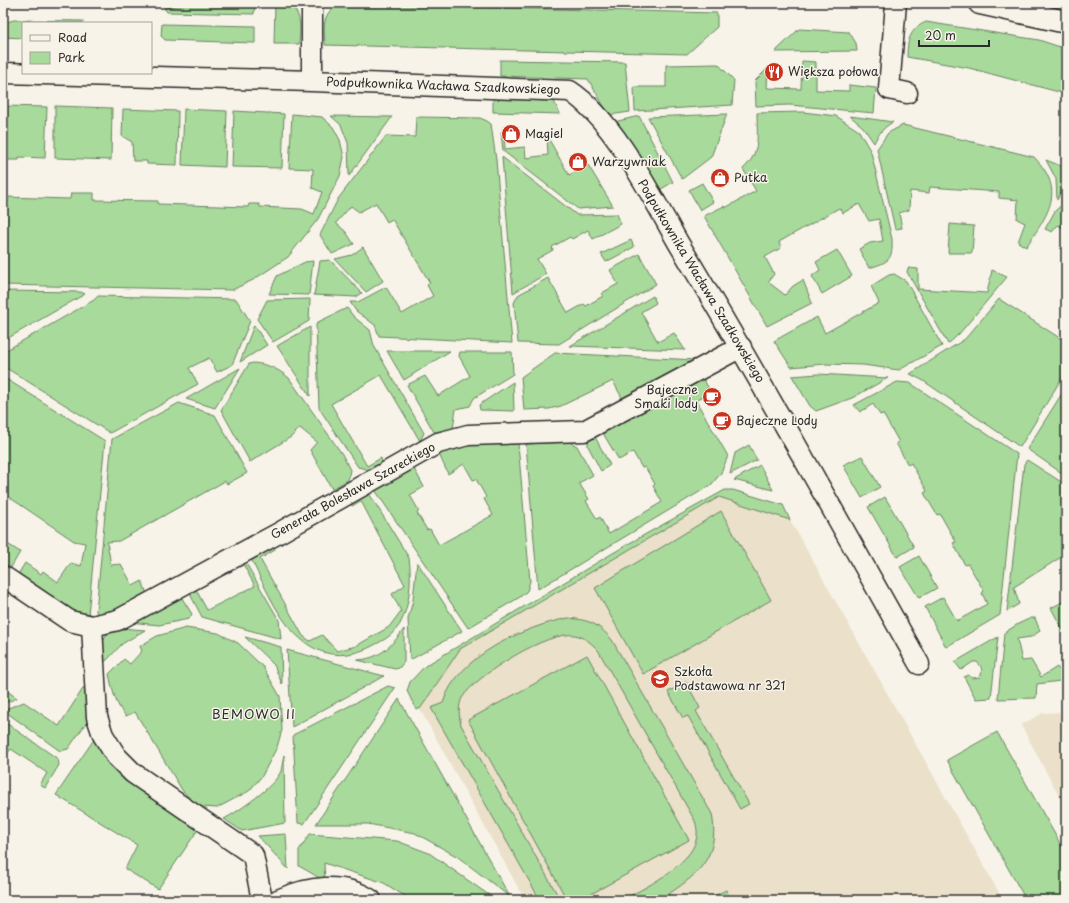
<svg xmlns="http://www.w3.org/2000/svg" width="1069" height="903" viewBox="0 0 1069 903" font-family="'Playpen Sans',sans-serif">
<rect width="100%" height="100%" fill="#f7f3e8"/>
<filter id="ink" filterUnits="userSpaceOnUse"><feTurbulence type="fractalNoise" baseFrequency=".025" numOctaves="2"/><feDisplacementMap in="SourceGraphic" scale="8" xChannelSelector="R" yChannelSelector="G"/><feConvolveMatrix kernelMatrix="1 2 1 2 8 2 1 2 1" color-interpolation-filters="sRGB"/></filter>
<g filter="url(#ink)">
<path fill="#ebe0ca" d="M719 497 790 520 1003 900H525L420 709 460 649Z
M1066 712V809L1021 725 1043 713Z"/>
<path fill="#a8da9b" stroke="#6a8263" d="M192 3H255L254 14 167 12 164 8Z
M275 3C302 3 301 22 299 44H274Z
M341 4 717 13V27L687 54 325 45C324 26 321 12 341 4Z
M14 20 83 21V23H23V38L3 37V23Z
M926 22 1039 40 1066 49V94L969 68 907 57C907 40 910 29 926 22Z
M162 24 255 26V43L165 40 161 36Z
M799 29 849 32 856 43 857 51 775 52Z
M500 60 625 62 630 112 609 115 588 79 500 76Z
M802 61 816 62V90L849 91V85L876 88 874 113 790 105 756 106 755 81 768 68 767 88 801 89Z
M718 64 734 80 732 105 635 111 634 87H666V65Z
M493 96 553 99 560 114 493 112Z
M3 106 47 107 45 158 19 157V160H3Z
M55 106 112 108 111 160 55 158Z
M123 109 178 111 177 165 147 164V161H133L132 142 122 136Z
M184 109 227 111 225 167 182 165Z
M234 111 284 114 282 168 232 167Z
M803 112 836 116 859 131 871 152 892 239C893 260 889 262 869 268L859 249 870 243 883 241 879 219 869 221 859 204 843 213 839 208 779 242 781 248 765 257 774 274 768 282 785 295 793 286 803 280 812 303 767 326 704 216 724 206 725 208 756 191 743 169C761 153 757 135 757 113Z
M292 114 322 117 333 127 340 140 344 157 340 176 318 219 288 257 253 280 232 290 3 285V200H5V197L70 199 71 193H94V200L158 201V204L248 207 249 204H259L260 207 302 209 314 214 322 192 312 188 313 169 289 168Z
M727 114 711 157 682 179 648 117Z
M331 116 392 117 349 176 348 143 341 125Z
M639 116 673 182 658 191 614 122Z
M850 116 893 122C884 127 879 133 874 143L863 127Z
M416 117 480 118 487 121 491 124 496 160 512 343 379 336 375 325 356 311 350 302H358L386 287 402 314 433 296 427 285 430 283 392 219 387 222 376 203 359 212 351 206 336 223 346 232 354 244 332 254 320 235 338 199 386 136 415 137Z
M903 125 1034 157C1067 191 1048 214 1026 247L1018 242 1025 223 1017 219 1018 200 999 198V192L930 187 929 193 910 191 909 210 899 213 902 228 895 229 877 149 888 133Z
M501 132H504L505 149 525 147 526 158 548 155 547 136 569 175 588 165 613 206 578 209 503 151Z
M502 157 577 215 617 214 621 224 593 239 588 230 572 239 570 237 552 247 553 250 537 259 546 274 513 293Z
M1046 160 1066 168V183L1057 200 1056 179Z
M702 183 713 202 700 210 689 190Z
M1066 201V230L1058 225 1052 232 1045 229 1055 211Z
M950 224 974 226 972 253H948Z
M631 240 634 247 606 262 601 254Z
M363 247 383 281 366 292 335 259 352 255Z
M837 250 852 276 822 294 812 276 820 270 816 262Z
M639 254 656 284 559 344 518 343 514 303 518 295 548 278 568 313 584 304 586 306 603 296 602 293 618 284 610 270Z
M330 260 362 293 356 297 314 295 320 261Z
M313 261 309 295 269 294 277 276 305 262Z
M908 268 918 269V289L987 293 992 270 1007 277 959 334 948 344 907 272Z
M894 274 906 281 942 346 899 370 863 365 825 364 791 367 774 341 817 317 825 333 879 303 871 286 889 275Z
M3 291 81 292 85 294 3 341Z
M98 296 236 299 250 321 232 365 217 372 209 358 189 368 198 384 110 433 3 366V352L94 300Z
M653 296 656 303 641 312 658 342 674 333 685 350 570 346Z
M310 299 309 321 273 342 257 319 267 300Z
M999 299 1066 342V371L1020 447 922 380 910 374 965 339Z
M347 308 354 317 370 330 374 346 424 433 420 441 381 375 331 404 367 466 381 458 382 462 370 470 358 467 319 408 316 323Z
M254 325 267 345 240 362Z
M310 327V396L277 346Z
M387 351H450L404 380Z
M460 352H512L513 374 474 398 470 406 456 409 453 429 434 432 407 385 425 376 438 396 470 376 459 356Z
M555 353 697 360 622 398 613 381 561 406 549 409 524 410 521 377Z
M253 363C268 364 278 369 289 378L342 454 350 470 348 480 332 489 310 450 317 442 300 428 291 437 250 462 221 410 249 364Z
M240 368 215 408 186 399Z
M818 374 888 378 852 398 816 411 810 406 792 376Z
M702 376 710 391 696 401 728 456 721 473 711 485 538 589 526 444 569 442 577 446 593 475 579 483 589 499 586 501 597 519 600 517 609 534 662 502 653 486 655 484 645 467 642 468 633 452 619 460 601 430Z
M3 377 105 441 88 615 77 614 17 576 25 563 41 574 43 571 58 582 71 563 81 566 85 543 74 541 3 493Z
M513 382 514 411 480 410 479 405Z
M897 382 910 383 1017 454 1000 615 946 647 925 607 943 597 957 621 987 604 982 593 984 591 968 564 965 565 953 543 956 542 940 514 937 515 924 493 927 491 911 463 908 465 896 443 899 442 883 414 880 415 873 404 860 412 854 405Z
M1066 387V476L1027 449Z
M179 403 215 415 247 473 227 484 225 481 119 541 107 542 111 565 121 564 133 586 142 581 149 599 98 616 96 611 112 439Z
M594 435 610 465 601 471 588 446V442Z
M518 444 530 581 527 591 520 597 468 628 373 487 412 465 424 487 410 495 419 511 417 513 427 530 430 529 439 545 493 515 484 499 486 497 476 479 473 480 464 464 448 474 438 452 465 445Z
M749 445 757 460 730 474 735 453Z
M862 456 880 487 862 498 843 465Z
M1027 460 1066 485V554L1014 587 1019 604 1007 611 1024 464Z
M760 465 773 490 734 480Z
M367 490 409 558C412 578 410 606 400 624 394 633 388 638 378 643 352 658 326 660 302 640 278 621 263 582 249 555L272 544 275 550 260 559 303 636 310 641 322 635 337 651 356 646 389 627 401 611 392 594 405 585 361 501 352 506 350 501Z
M725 490H733L783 505 790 520 719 497 460 649 420 709H416L407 691 410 682 425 666 628 544Z
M885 497 914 547 897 557 868 507Z
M721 511 771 600 643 674 595 588Z
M3 541 20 552 9 571 3 567Z
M919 556 937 588 919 598 900 567Z
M417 562 462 631 410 660 408 619 413 600Z
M247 565 279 620 281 639 202 617 191 596V589L194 586 207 610 255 586 244 566Z
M180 595 192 614 189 619 159 625 129 622Z
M1066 600V628L1063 630 1051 608Z
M568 618C589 620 598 623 612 640L712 814C719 850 705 869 676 889 671 892 664 899 658 900 646 902 632 900 620 900 642 891 691 864 696 840 698 834 697 827 695 821L598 650C591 643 585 637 575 635 549 630 476 675 462 698 458 706 459 716 461 725L557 894 562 900H540L431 708 443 703C457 656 524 627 568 618Z
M1031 618H1035L1040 631 1031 637 1017 639 1022 661 1031 660 1041 677 1057 667 1061 672 1066 669V688L1060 681 1037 684 1036 698 998 699 1004 633 1018 624Z
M121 628 145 630 122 644 106 661H101L103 642 106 635Z
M186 628 218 633 238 643 263 667 280 696 282 730 277 747 262 776 249 791 217 808 202 807 190 799 182 790 135 712 126 716C115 705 112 688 109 674L124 659 130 664 142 651 140 646 157 636Z
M404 629V662L399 668 395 669 357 660C379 659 391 647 404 629Z
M245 637 281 647 282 684 274 665Z
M998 637 991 698 976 699 964 677 968 675 973 678 980 677C983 671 982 666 977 662H973L961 670 955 662Z
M287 650 384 676 292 727Z
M587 655 689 840 580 900H567L468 720Z
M686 682 700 708 696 711 749 804 740 809 688 716 683 718 668 692Z
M388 686 395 688 304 824 298 823 293 735Z
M84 687 89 719 68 749 60 751 3 710 24 702 59 726Z
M3 688 17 698 3 704Z
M399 699 510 897 458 857 415 833 368 824H316Z
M3 721 58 759 59 765 45 788 40 785 47 773 11 749 3 759Z
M997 732 1066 854V900H1026L947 760Z
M95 738 201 825 158 889 125 869 137 845 56 795Z
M284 755 285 823 242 831 224 819C239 811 275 786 281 771 282 766 283 760 284 755Z
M286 834 288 869 258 836Z
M310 834 397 841 429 853 496 900H411L384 883 324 863 325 881 299 866V850Z
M726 890 731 900H706Z"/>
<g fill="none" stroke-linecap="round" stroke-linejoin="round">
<g stroke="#2b2b2b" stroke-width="23">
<path id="minor" d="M312 3V81
M896 3 889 89 907 93
M3 73 312 81 570 91C614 120 652 197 679 244 762 382 840 523 919 664
M3 576 70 621 92 626 118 620 277 534 438 443 468 435 584 431 741 347
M92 626 97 717 103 735 116 756 133 773 253 855 262 900
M278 900C307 887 343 881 371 900"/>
</g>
<g stroke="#2b2b2b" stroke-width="25">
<path id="tertiary" d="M980 3 1066 22"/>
</g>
<use href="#minor" stroke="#f7f3e8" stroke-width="20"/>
<use href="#tertiary" stroke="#f7f3e8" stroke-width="22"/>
</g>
</g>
<defs>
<g id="restaurant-disc" transform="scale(1)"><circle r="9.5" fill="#c8321e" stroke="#f7f3e8"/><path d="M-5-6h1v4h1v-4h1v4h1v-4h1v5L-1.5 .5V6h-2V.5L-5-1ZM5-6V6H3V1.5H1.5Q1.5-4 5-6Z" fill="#fff"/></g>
<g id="shop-disc" transform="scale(1)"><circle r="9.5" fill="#c8321e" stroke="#f7f3e8"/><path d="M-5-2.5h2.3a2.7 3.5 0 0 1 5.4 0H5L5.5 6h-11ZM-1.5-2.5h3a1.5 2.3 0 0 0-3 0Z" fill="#fff"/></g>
<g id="cafe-disc" transform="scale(1)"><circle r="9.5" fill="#c8321e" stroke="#f7f3e8"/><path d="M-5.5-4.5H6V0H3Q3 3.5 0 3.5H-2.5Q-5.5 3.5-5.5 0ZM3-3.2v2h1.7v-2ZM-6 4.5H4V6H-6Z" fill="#fff"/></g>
<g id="school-disc" transform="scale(1)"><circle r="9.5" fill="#c8321e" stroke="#f7f3e8"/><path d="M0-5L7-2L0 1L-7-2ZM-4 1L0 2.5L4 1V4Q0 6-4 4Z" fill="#fff"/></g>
</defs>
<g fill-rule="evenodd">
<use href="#restaurant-disc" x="774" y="72"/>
<use href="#shop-disc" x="511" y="134"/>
<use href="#shop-disc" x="578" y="162"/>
<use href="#shop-disc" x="720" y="178"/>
<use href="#cafe-disc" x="712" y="397"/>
<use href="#cafe-disc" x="722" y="421"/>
<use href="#school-disc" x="660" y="679"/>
</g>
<g text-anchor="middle" stroke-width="3" stroke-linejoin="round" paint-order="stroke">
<g font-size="12" fill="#2b2b2b" stroke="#f7f3e8" text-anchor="start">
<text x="788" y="76">Większa połowa</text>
<text x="525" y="138">Magiel</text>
<text x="592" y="166">Warzywniak</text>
<text x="734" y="182">Putka</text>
<text x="698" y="394" text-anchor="end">Bajeczne<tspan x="698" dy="14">Smaki lody</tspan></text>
<text x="736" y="425">Bajeczne Lody</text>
<text x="674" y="676">Szkoła<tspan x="674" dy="14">Podstawowa nr 321</tspan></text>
</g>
<g font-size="12" fill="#2b2b2b" stroke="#f7f3e8">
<text transform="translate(443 86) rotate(2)" y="4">Podpułkownika Wacława Szadkowskiego</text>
<text transform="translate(701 281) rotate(59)" y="4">Podpułkownika Wacława Szadkowskiego</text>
<text transform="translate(353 491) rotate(-29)" y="4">Generała Bolesława Szareckiego</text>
</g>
<g font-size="13" letter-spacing="1" fill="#2b2b2b" stroke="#f7f3e8">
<text x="254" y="719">BEMOWO II</text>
</g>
</g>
<rect width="1069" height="903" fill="none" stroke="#f7f3e8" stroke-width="16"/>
<rect x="8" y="8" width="1053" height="887" fill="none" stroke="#2b2b2b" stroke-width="1.5" filter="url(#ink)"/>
<rect x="22" y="22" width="130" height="52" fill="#f7f3e8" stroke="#a5a39c"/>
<rect x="30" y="35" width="20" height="6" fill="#f7f3e8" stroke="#a5a39c"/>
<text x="58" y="42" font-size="12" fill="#2b2b2b">Road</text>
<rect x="30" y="52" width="20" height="12" fill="#a8da9b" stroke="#a5a39c"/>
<text x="58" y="62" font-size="12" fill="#2b2b2b">Park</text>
<path d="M919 40v6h70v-6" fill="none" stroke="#2b2b2b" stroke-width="2"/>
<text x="925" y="40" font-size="12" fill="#2b2b2b" stroke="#f7f3e8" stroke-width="3" paint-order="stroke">20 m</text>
</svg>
